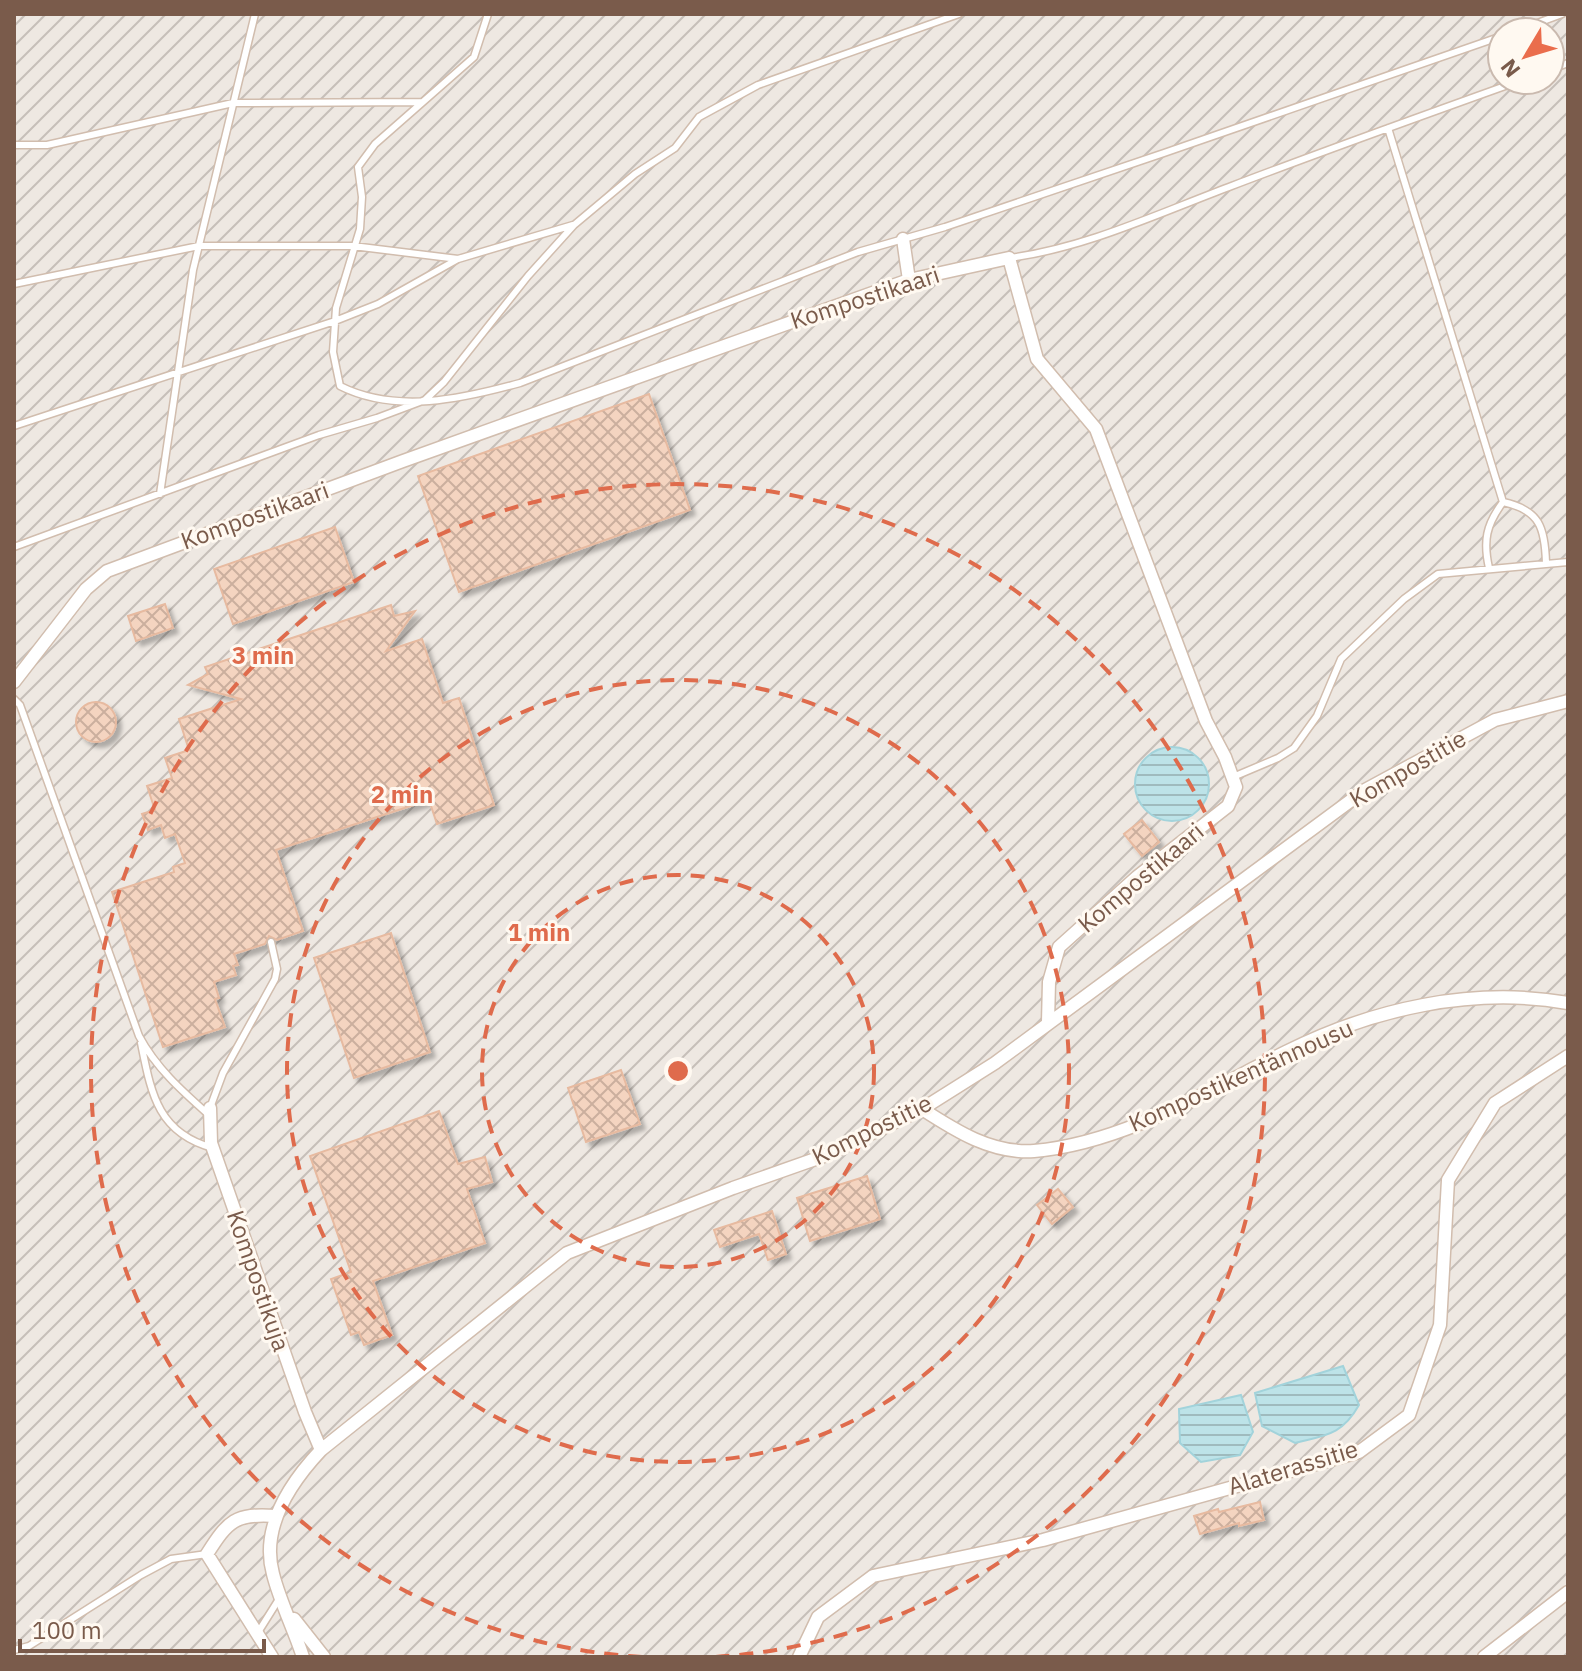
<svg xmlns="http://www.w3.org/2000/svg" width="1582" height="1671" viewBox="0 0 1582 1671" font-family="'IBM Plex Sans',sans-serif">
<defs>
<pattern id="industrial-furrows" width="10" height="10" patternUnits="userSpaceOnUse" patternTransform="scale(2)"><rect width="10" height="10" fill="#eee8e2"/><path d="M-1 1l2-2M0 10L10 0M9 11l2-2" fill="none" stroke="#c6bfb9"/></pattern>
<pattern id="water-rules" width="6" height="5" patternUnits="userSpaceOnUse" patternTransform="scale(2)"><rect width="6" height="5" fill="#bde3e8"/><path d="M0 2.5h6" fill="none" stroke="#9fbbbe"/></pattern>
<pattern id="building-cross-hatch" width="8" height="8" patternUnits="userSpaceOnUse" patternTransform="scale(2)"><rect width="8" height="8" fill="#f4d4c0"/><path d="M0 0l8 8M0 8l8-8" fill="none" stroke="#cbaf9e"/></pattern>
<filter id="shadow"><feDropShadow dx="5" dy="5" stdDeviation="2" flood-color="#0004"/></filter>
</defs>
<rect width="100%" height="100%" fill="#fdf5ea"/>
<path fill="url(#industrial-furrows)" fill-rule="evenodd" d="M14 14H1568V1657H14ZM1502 32H1550V80H1502Z"/>
<path fill="url(#water-rules)" stroke="#a2d3db" stroke-width="2" d="M1135 784a37 37 0 1 1 74 0a37 37 0 1 1-74 0Z
M1343 1366 1359 1405C1342 1435 1326 1435 1295 1443L1262 1426 1255 1393Z
M1241 1395 1253 1432 1240 1455 1201 1462 1180 1443 1179 1409Z"/>
<path fill="url(#building-cross-hatch)" stroke="#e7baa0" stroke-width="2" filter="url(#shadow)" d="M649 394 690 510 459 592 418 476Z
M335 527 354 582 233 624 214 569Z
M165 604 173 628 136 641 128 616Z
M391 605 394 616 415 611 386 651 422 639 443 703 459 698 494 805 437 824 429 800 276 850 303 931 277 940 269 936 265 944 234 954 238 965 233 966 236 975 214 982 219 998 215 999 225 1027 163 1047 112 892 174 872 173 867 185 863 175 834 165 838 161 825 148 830 142 814 155 810 147 786 172 778 165 758 189 750 179 719 241 699 188 685 208 674 205 667Z
M76 722a20 20 0 1 1 40 0a20 20 0 1 1-40 0Z
M1142 820 1159 842 1142 856 1124 834Z
M391 933 430 1052 354 1078 314 958Z
M621 1070 640 1124 586 1142 568 1088Z
M439 1111 458 1164 485 1157 492 1182 467 1189 485 1243 373 1281 392 1335 364 1345 359 1332 351 1335 331 1279 351 1272 310 1156Z
M867 1176 880 1219 810 1241 797 1198Z
M1058 1189 1073 1207 1052 1224 1037 1205Z
M772 1211 786 1254 768 1260 759 1234 720 1247 714 1230Z
M1260 1502 1264 1520 1239 1526V1523L1200 1534 1194 1516 1218 1509 1219 1512Z"/>
<g fill="none" stroke-linecap="round" stroke-linejoin="round">
<g stroke="#d1bdae" stroke-width="9">
<path id="service" d="M488 14 474 57 375 144 358 167 362 197 360 229 336 308 333 352 340 386C396 414 462 399 520 383L858 252 945 227 1164 153 1502 36
M1513 32 1562 14
M1550 70 1568 63
M1388 128 1503 502C1486 525 1483 541 1489 568
M14 145H47L233 103 422 102
M1009 258C1085 248 1157 214 1229 187 1326 150 1424 115 1522 80
M14 284 199 246H353L458 259 573 225
M14 426 335 321 378 304 458 259
M160 494 193 270 255 14
M1503 502C1540 510 1545 528 1546 563
M14 547 319 435 377 418 425 400 444 382 528 276 574 225 635 174 675 148 699 117 758 85 959 14
M14 699 20 705 139 1036C156 1068 182 1091 209 1115
M1233 777 1278 758 1294 748 1317 716 1341 659 1404 599 1438 574 1568 562
M141 1043C151 1092 157 1133 213 1148
M210 1108 223 1073 275 979 277 969 271 942
M257 1634 279 1599
M14 1650 29 1646 141 1575 171 1559 207 1554"/>
</g>
<g stroke="#d1bdae" stroke-width="15">
<path id="minor" d="M903 239 909 280
M14 682 86 589 107 571 403 461 909 280 1009 258 1037 359 1096 429 1206 721 1225 757 1236 787 1228 806 1137 877 1059 947 1049 982 1048 1022
M210 1108 211 1143 305 1412 321 1450
M922 1109C956 1131 992 1154 1034 1151 1124 1143 1207 1091 1286 1052 1372 1009 1473 986 1568 1003
M294 1619 324 1657
M272 1657 207 1554C228 1521 235 1513 276 1516
M303 1657C294 1629 280 1602 273 1574 260 1527 291 1482 321 1450L567 1253 733 1188 824 1156 922 1109 995 1063 1365 790 1495 720 1568 701
M799 1657 818 1617 873 1576 1043 1540 1359 1452 1409 1415 1440 1325 1448 1180 1495 1103 1568 1056
M1484 1657 1568 1592"/>
</g>
<use href="#service" stroke="#fff" stroke-width="6"/>
<use href="#minor" stroke="#fff" stroke-width="12"/>
</g>
<g fill="none" stroke="#df6b4c" stroke-width="4" stroke-dasharray="14 10">
<circle cx="678" cy="1071" r="196"/>
<circle cx="678" cy="1071" r="391"/>
<path d="M642 1657A587 587 0 1 1 714 1657"/>
</g>
<g text-anchor="middle" stroke-width="6" stroke-linejoin="round" paint-order="stroke">
<g font-size="24" fill="#7a5b4b" stroke="#fff9f1">
<text transform="translate(865 298) rotate(-18)" y="8">Kompostikaari</text>
<text transform="translate(255 516) rotate(-20)" y="8">Kompostikaari</text>
<text transform="translate(1408 769) rotate(-30)" y="8">Kompostitie</text>
<text transform="translate(1141 878) rotate(-40)" y="8">Kompostikaari</text>
<text transform="translate(1241 1076) rotate(-24)" y="8">Kompostikentännousu</text>
<text transform="translate(872 1130) rotate(-26)" y="8">Kompostitie</text>
<text transform="translate(258 1281) rotate(71)" y="8">Kompostikuja</text>
<text transform="translate(1293 1468) rotate(-17)" y="8">Alaterassitie</text>
</g>
</g>
<circle cx="678" cy="1071" r="12" fill="#df6b4c" stroke="#fff9f1" stroke-width="4"/>
<g font-size="24" text-anchor="middle" font-weight="bold" fill="#df6b4c" stroke="#fff9f1" stroke-width="6" stroke-linejoin="round" paint-order="stroke">
<text x="263" y="664">3 min</text>
<text x="402" y="803">2 min</text>
<text x="539" y="941">1 min</text>
</g>
<rect width="1582" height="1671" fill="none" stroke="#7a5b4b" stroke-width="32"/>
<g transform="translate(1526 56) rotate(232)"><circle r="38" fill="#fff9f1" stroke="#cabaaf" stroke-width="2"/>
<path d="M0-6L14 30L0 20L-14 30Z" fill="#ea6d4c"/>
<text y="-12" font-size="22" font-weight="bold" text-anchor="middle" fill="#7a5b4b">N</text>
</g>
<path d="M20 1639v12h244v-12" fill="none" stroke="#7a5b4b" stroke-width="4"/>
<text x="32" y="1639" font-size="24" fill="#7a5b4b" stroke="#fff9f1" stroke-width="6" paint-order="stroke">100 m</text>
</svg>
